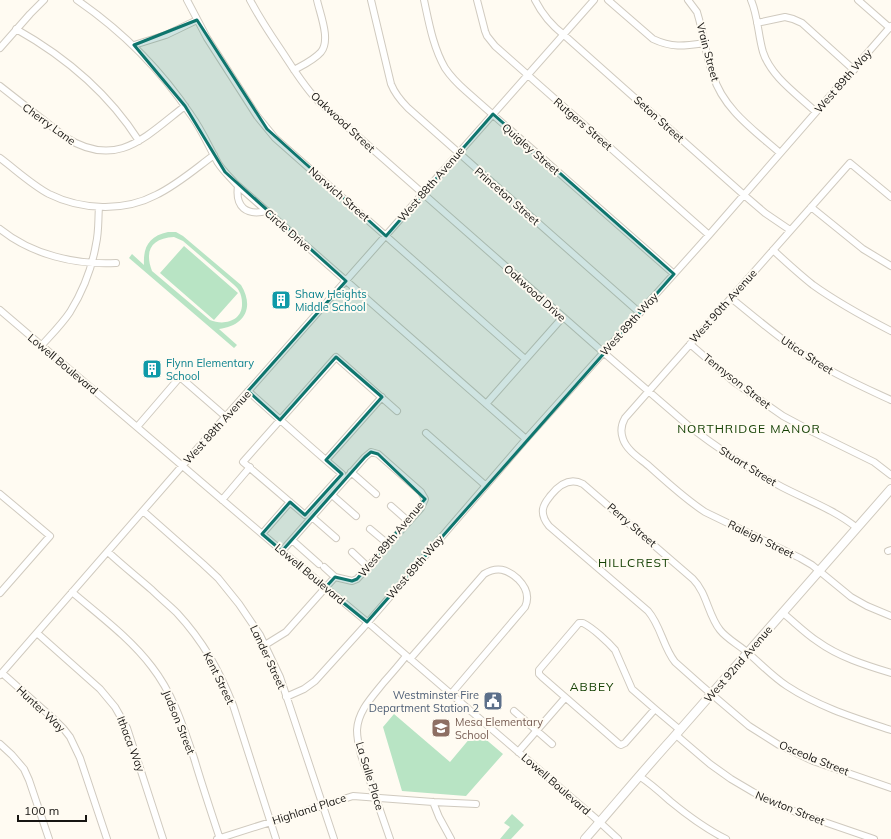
<svg xmlns="http://www.w3.org/2000/svg" width="891" height="839" viewBox="0 0 891 839" font-family="Mulish,sans-serif">
<rect width="100%" height="100%" fill="#fffbf2"/>
<path fill="#b8e4c4" fill-rule="evenodd" d="M168 232H176L183 236 241 285C255 308 244 326 219 329L237 345 234 348 129 258 132 254 144 265C143 247 149 236 168 232ZM174 237 183 241 233 284C235 286 238 288 239 291 241 294 242 299 242 303 243 321 224 326 210 320L152 271C144 250 152 238 174 237Z
M184 246 238 293 214 320 160 273Z
M394 714 450 762 476 731 503 754 466 796 402 791 383 727Z
M512 814 524 825 511 839H500L510 827 504 823Z"/>
<g fill="none" stroke-linecap="round" stroke-linejoin="round">
<g stroke="#d0cabf" stroke-width="8">
<path id="minor" d="M77 0C122 31 161 70 191 115 202 130 209 147 218 163 223 171 230 177 236 184L526 439
M187 0 207 38 257 116 275 138 525 359
M250 0C259 17 270 34 281 50 293 68 304 87 319 102L603 352 690 427C719 449 750 470 782 487 807 500 835 510 857 528
M371 0 391 84C395 94 401 101 408 108L640 313
M424 0C429 23 433 47 445 68 451 77 458 84 466 91L674 274
M477 0 485 31 487 36 495 46 709 235
M535 0C542 14 551 25 564 35L744 195 765 213 790 230
M608 0 653 39C672 48 684 46 705 43
M688 0 697 12 699 19C704 37 706 57 713 75 723 109 755 131 780 153
M751 0C758 16 758 35 763 52 771 77 798 95 816 112
M858 0 890 28
M757 23 785 17 793 19 802 23 854 70
M16 29C64 56 109 94 139 141
M134 45 166 35 197 20
M0 48 30 14 44 0
M294 70C303 65 314 60 321 52 331 40 320 14 317 0
M0 86 65 137C117 170 145 137 185 106
M0 158C16 170 32 185 49 194 81 210 124 212 156 195 177 185 195 169 214 155
M238 186C235 207 246 216 267 211
M891 197 850 163 625 418C621 425 620 431 623 439 627 451 641 459 650 467 668 483 685 499 705 512L800 558 812 565 851 597 867 606 891 616
M811 207 863 249 891 266
M0 229C32 255 76 265 116 263
M773 250C786 262 799 274 813 285 838 303 864 317 891 331
M731 298C757 319 781 340 809 358 835 375 863 387 891 400
M0 310 282 551 372 626 594 817 618 839
M690 344 734 382 783 416 813 432 874 462 891 475
M42 345C51 335 62 324 70 312 83 291 92 268 96 244 99 231 98 219 99 207
M248 391C279 419 310 447 342 474L305 515 243 462C274 427 305 392 336 357L397 411
M486 404 563 317
M137 427 180 377 226 417
M426 433 485 485
M326 460 382 397
M351 472 376 494
M0 494 50 536 0 593
M332 495 356 516
M222 500 250 467
M391 506 408 521
M143 511 203 564 218 578 239 604 260 635 280 677 334 839
M312 517 336 538
M370 529 388 544
M262 534 290 502
M292 540 319 564
M888 551 891 550
M108 552C122 565 137 577 152 590 160 598 169 605 177 613 203 641 219 670 233 705L276 839
M352 552 368 567
M324 567 335 577
M72 592C100 616 130 638 152 667 173 694 183 726 194 758 202 785 211 812 220 839
M783 613C794 622 805 633 817 641 839 657 865 665 891 673
M37 633 100 689 115 707 127 728 163 839
M265 645 286 632 335 577 352 581 357 579 421 508 425 499 421 492 378 454 371 452 365 457 312 517 282 551
M410 659 484 574C497 566 507 569 518 579 526 587 530 596 525 607L451 694
M2 673 55 720 63 728 70 737 80 758 107 839
M0 675 182 466 594 0
M286 697 304 689 315 681 363 628 526 439 709 235 891 26
M655 709 625 743 621 745 619 744 542 677 539 674V670L579 623H583C593 628 608 642 615 650L632 689 655 709 680 730
M514 711 552 744
M891 730C855 718 819 707 787 686 773 677 761 664 748 653 739 645 727 639 720 630 708 615 707 593 693 579L583 484C570 477 559 485 551 495 548 499 544 503 543 509 542 515 545 521 549 526L648 611C661 626 663 647 675 662L702 686 749 726 779 745 813 761 891 788
M676 735 710 764 731 779 753 792 776 804 801 814 874 839
M0 744 12 755 24 769 29 780 49 839
M518 752 565 698
M639 776C650 783 660 792 670 801 687 815 706 829 726 839
M433 802 439 817 451 839
M217 839 353 796 433 802 476 804
M390 839 361 755C359 747 357 739 357 730 358 711 372 697 384 682 392 673 399 665 406 656"/>
</g>
<g stroke="#d0cabf" stroke-width="10">
<path id="major" d="M585 839C614 806 642 772 672 739L891 489"/>
</g>
<use href="#minor" stroke="#fff" stroke-width="6"/>
<use href="#major" stroke="#fff" stroke-width="8"/>
</g>
<path fill="#0f766e" fill-opacity="0.2" stroke="#0f766e" stroke-width="3" stroke-linejoin="round" d="M197 20 267 129 386 236 493 114 674 274 367 622 325 588 335 577 352 581 357 579 425 499 378 454 371 452 365 457 282 551 262 534 290 502 305 515 342 474 326 460 382 397 336 357 280 420 248 391 346 281 225 172 185 106 134 45Z"/>
<defs>
<g id="building-square" transform="scale(1)"><rect x="-9" y="-9" width="18" height="18" rx="4" fill="#0f9aa8" stroke="#fffbf2"/><path d="M-4-6H4V6H1V3H-1V6H-4ZM-2.5-4.3h1.7v1.8h-1.7ZM.8-4.3h1.7v1.8H.8ZM-2.5-1h1.7V.8h-1.7ZM.8-1h1.7V.8H.8Z" fill="#fff"/></g>
<g id="civic-square" transform="scale(1)"><rect x="-9" y="-9" width="18" height="18" rx="4" fill="#5c6f8a" stroke="#fffbf2"/><path d="M-.6-6.5H3V-4.5H.6V-3L4-1V1h2V6H-6V1h2V-1L-.6-3ZM-1.2 2.5V6h2.4V2.5Z" fill="#fff"/></g>
<g id="school-square" transform="scale(1)"><rect x="-9" y="-9" width="18" height="18" rx="4" fill="#8d6e63" stroke="#fffbf2"/><path d="M0-5L7-2L0 1L-7-2ZM-4 1L0 2.5L4 1V4Q0 6-4 4Z" fill="#fff"/></g>
</defs>
<g fill-rule="evenodd">
<use href="#building-square" x="281" y="300"/>
<use href="#building-square" x="152" y="369"/>
<use href="#civic-square" x="493" y="701"/>
<use href="#school-square" x="441" y="728"/>
</g>
<g text-anchor="middle" stroke-width="4" stroke-linejoin="round" paint-order="stroke">
<g font-size="11" fill="#171512" stroke="#fffbf2">
<text transform="translate(708 52) rotate(75)" y="4">Vrain Street</text>
<text transform="translate(843 81) rotate(-49)" y="4">West 89th Way</text>
<text transform="translate(659 119) rotate(42)" y="4">Seton Street</text>
<text transform="translate(343 122) rotate(43)" y="4">Oakwood Street</text>
<text transform="translate(49 124) rotate(36)" y="4">Cherry Lane</text>
<text transform="translate(583 124) rotate(41)" y="4">Rutgers Street</text>
<text transform="translate(531 149) rotate(41)" y="4">Quigley Street</text>
<text transform="translate(431 184) rotate(-49)" y="4">West 88th Avenue</text>
<text transform="translate(339 194) rotate(41)" y="4">Norwich Street</text>
<text transform="translate(507 196) rotate(41)" y="4">Princeton Street</text>
<text transform="translate(288 230) rotate(41)" y="4">Circle Drive</text>
<text transform="translate(535 293) rotate(42)" y="4">Oakwood Drive</text>
<text transform="translate(723 306) rotate(-48)" y="4">West 90th Avenue</text>
<text transform="translate(629 324) rotate(-48)" y="4">West 89th Way</text>
<text transform="translate(807 355) rotate(33)" y="4">Utica Street</text>
<text transform="translate(63 364) rotate(40)" y="4">Lowell Boulevard</text>
<text transform="translate(737 381) rotate(38)" y="4">Tennyson Street</text>
<text transform="translate(217 427) rotate(-48)" y="4">West 88th Avenue</text>
<text transform="translate(748 466) rotate(32)" y="4">Stuart Street</text>
<text transform="translate(632 525) rotate(41)" y="4">Perry Street</text>
<text transform="translate(391 539) rotate(-50)" y="4">West 89th Avenue</text>
<text transform="translate(761 539) rotate(26)" y="4">Raleigh Street</text>
<text transform="translate(415 567) rotate(-49)" y="4">West 89th Way</text>
<text transform="translate(310 574) rotate(40)" y="4">Lowell Boulevard</text>
<text transform="translate(268 657) rotate(65)" y="4">Lander Street</text>
<text transform="translate(738 664) rotate(-49)" y="4">West 92nd Avenue</text>
<text transform="translate(219 678) rotate(64)" y="4">Kent Street</text>
<text transform="translate(41 709) rotate(43)" y="4">Hunter Way</text>
<text transform="translate(179 722) rotate(68)" y="4">Judson Street</text>
<text transform="translate(131 744) rotate(69)" y="4">Ithaca Way</text>
<text transform="translate(814 758) rotate(22)" y="4">Osceola Street</text>
<text transform="translate(370 776) rotate(73)" y="4">La Salle Place</text>
<text transform="translate(556 784) rotate(41)" y="4">Lowell Boulevard</text>
<text transform="translate(790 808) rotate(22)" y="4">Newton Street</text>
<text transform="translate(309 809) rotate(-18)" y="4">Highland Place</text>
</g>
<g font-size="11" fill="#0d838f" stroke="#fffbf2" text-anchor="start">
<text x="295" y="298">Shaw Heights<tspan x="295" dy="13">Middle School</tspan></text>
<text x="166" y="367">Flynn Elementary<tspan x="166" dy="13">School</tspan></text>
</g>
<g font-size="11" fill="#4e5e75" stroke="#fffbf2" text-anchor="end">
<text x="479" y="699">Westminster Fire<tspan x="479" dy="13">Department Station 2</tspan></text>
</g>
<g font-size="11" fill="#785e54" stroke="#fffbf2" text-anchor="start">
<text x="455" y="726">Mesa Elementary<tspan x="455" dy="13">School</tspan></text>
</g>
<g font-size="12" letter-spacing="1" fill="#144003" stroke="#fffbf2">
<text x="749" y="433">NORTHRIDGE MANOR</text>
<text x="634" y="567">HILLCREST</text>
<text x="592" y="691">ABBEY</text>
</g>
</g>
<path d="M18 815v6h68v-6" fill="none" stroke="#171512" stroke-width="2"/>
<text x="24" y="815" font-size="12" fill="#171512" stroke="#fffbf2" stroke-width="3" paint-order="stroke">100 m</text>
</svg>
